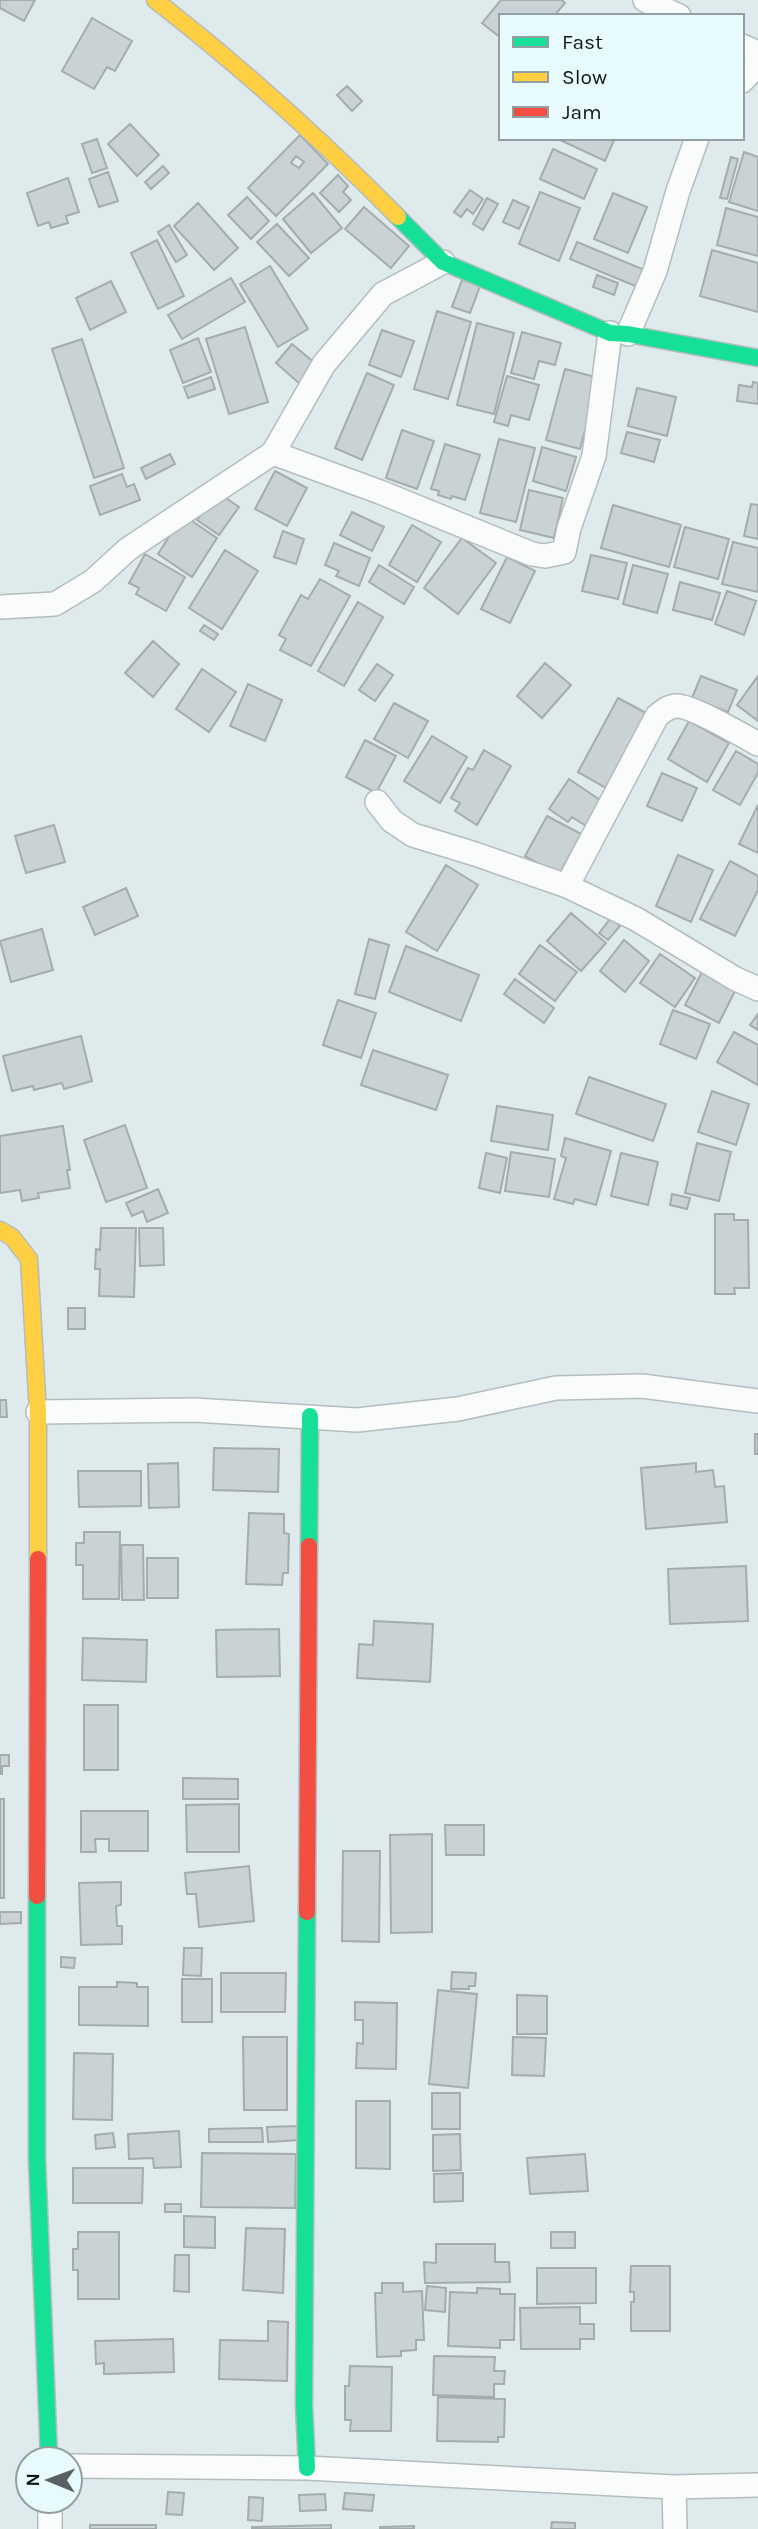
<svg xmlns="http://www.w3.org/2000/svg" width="758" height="2529" viewBox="0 0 758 2529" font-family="Karla,sans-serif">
<rect width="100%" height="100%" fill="#dfeaec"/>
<path fill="#c9d2d4" stroke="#a4acae" stroke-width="2" fill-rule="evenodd" d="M0 0H35L24 21 0 8Z
M501 0H562L565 3 554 16H501V38L482 23Z
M92 18 132 41 115 71 107 67 94 89 62 71Z
M347 86 362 101 352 111 337 95Z
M130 124 159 155 137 176 108 144Z
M300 135 328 164 276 216 248 188ZM296 156 304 162 299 168 291 163Z
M561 138H615L605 161 560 140Z
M97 139 107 168 92 173 82 144Z
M553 149 597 169 584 199 540 179Z
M744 152 758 157V211L729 202Z
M731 157 738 159 727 199 720 198Z
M163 166 169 173 151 189 145 182Z
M108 172 118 201 99 207 89 179Z
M338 175 348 186 343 192 351 200 339 212 320 193Z
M68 178 79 212 66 216 68 223 51 228 49 222 38 226 27 193Z
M470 190 483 199 473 214 467 209 461 217 454 212Z
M540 192 580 208 559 261 519 244Z
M313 193 342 228 311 253 283 219Z
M613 193 647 207 628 253 594 239Z
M247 197 269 221 251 239 228 215Z
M487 198 498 204 483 230 473 224Z
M513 200 529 207 519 229 503 222Z
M198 203 238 248 214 270 174 226Z
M364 207 409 246 391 268 345 229Z
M726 208 758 217V256L717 245Z
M277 224 309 258 289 276 257 242Z
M169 225 187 255 176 262 158 232Z
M157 240 184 296 158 309 131 253Z
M577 242 647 271 640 288 570 259Z
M712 250 758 263V312L700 296Z
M270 266 308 329 278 347 240 284Z
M597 275 618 283 614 295 593 287Z
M231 278 245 302 182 339 168 315Z
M462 280 480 286 470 313 452 307Z
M111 281 126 312 90 330 76 298Z
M437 311 471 322 448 399 414 389Z
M477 323 514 333 494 414 457 405Z
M245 327 268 402 229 414 206 339Z
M382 330 414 341 401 377 369 365Z
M522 332 561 343 555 365 539 361 534 379 511 373Z
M198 338 211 372 183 383 170 350Z
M82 339 124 468 94 478 52 349Z
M292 344 317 365 301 385 276 363Z
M565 369 599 378 580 449 546 440Z
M367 373 394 385 362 460 335 448Z
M507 376 539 385 529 420 511 415 508 426 494 422Z
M211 377 215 389 188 398 184 387Z
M753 382 758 383V404L737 401 739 385 752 387Z
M637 388 676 397 667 436 628 426Z
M402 430 434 441 417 489 386 478Z
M627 432 660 440 654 462 621 453Z
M499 439 535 448 516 522 480 513Z
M445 444 480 455 465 500 452 496 451 499 438 495 439 491 431 489Z
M542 447 576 457 566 491 533 481Z
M170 454 175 464 146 479 141 468Z
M275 471 307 488 287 526 255 509Z
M122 474 127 487 134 484 140 500 100 515 90 486Z
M529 490 563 498 554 538 520 530Z
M217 492 239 507 219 535 197 520Z
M751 504 758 505V539L744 536Z
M613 505 681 525 669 567 601 548Z
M352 512 384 527 372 551 340 535Z
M183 515 217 538 192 577 158 554Z
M412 525 441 542 417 582 389 565Z
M685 527 729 539 718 579 674 567Z
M283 531 304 539 296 564 274 557Z
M462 538 496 563 458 614 424 588Z
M733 542 758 548V592L722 584Z
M334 543 370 558 359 586 336 576 339 571 325 565Z
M225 550 258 571 222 629 189 608Z
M145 554 185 577 166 611 136 594 139 588 129 583Z
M591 555 627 563 618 599 582 591Z
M507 557 535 571 510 623 481 609Z
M379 565 414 587 404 604 369 582Z
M633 565 668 574 657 613 623 604Z
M320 579 350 596 311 666 280 650 286 639 279 635 301 595 308 599Z
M680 582 720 593 712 620 673 610Z
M727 591 756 601 744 635 715 624Z
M358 602 383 617 344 686 318 671Z
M204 625 218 634 214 640 200 631Z
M153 641 179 664 153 697 125 673Z
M545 663 571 685 542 718 517 696Z
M377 664 393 675 375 701 359 690Z
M202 669 236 692 209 732 176 709Z
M701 676 737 690 728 712 692 698Z
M758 676V721L737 705Z
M248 684 282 700 265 741 230 726Z
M618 698 648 714 608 789 578 772Z
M394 703 428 721 408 758 374 739Z
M689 721 729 743 707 782 668 759Z
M432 736 467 757 440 803 404 781Z
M365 740 396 756 376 793 346 777Z
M484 750 511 766 477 825 455 811 460 803 451 798 468 768 473 770Z
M736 751 758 764V773L740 805 713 790Z
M662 773 697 788 682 821 647 806Z
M569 779 603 802 586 826 572 817 568 822 549 809Z
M758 805V853L739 844Z
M547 816 581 834 559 875 525 856Z
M54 825 65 862 26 873 15 836Z
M678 855 713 870 691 922 656 906Z
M730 861 758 876V890L735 936 700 919Z
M446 865 478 885 437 951 406 932Z
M126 888 138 916 95 935 83 907Z
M571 913 606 943 581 971 547 941Z
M611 918 620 926 608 940 599 933Z
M42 929 53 970 11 982 0 941Z
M369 939 389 945 375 999 355 994Z
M624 940 649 961 625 992 600 971Z
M540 945 577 972 555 1001 519 974Z
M406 946 479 975 461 1021 389 992Z
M660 954 695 978 675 1007 640 983Z
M702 972 736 989 719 1023 685 1005Z
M515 979 554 1008 544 1023 504 994Z
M338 1000 376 1013 361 1058 323 1045Z
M673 1010 710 1024 696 1059 660 1044Z
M758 1014V1030L750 1025Z
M734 1032 758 1045V1085L717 1062Z
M81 1036 92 1081 64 1089 62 1083 34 1090 33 1086 12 1091 3 1056Z
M373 1050 448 1075 436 1110 361 1085Z
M589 1077 666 1104 653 1141 576 1114Z
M712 1091 749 1104 736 1145 698 1132Z
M497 1106 553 1115 548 1150 491 1141Z
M125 1125 147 1188 106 1202 84 1140Z
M63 1126 70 1170H67L70 1188 38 1193 39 1198 22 1201 20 1190 0 1193V1136Z
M565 1138 611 1151 596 1205 575 1199 573 1204 554 1199 566 1158 561 1156Z
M697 1143 731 1152 719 1201 685 1193Z
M511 1152 555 1159 549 1197 505 1191Z
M486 1153 507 1158 500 1193 479 1188Z
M621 1153 658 1162 648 1205 611 1196Z
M158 1189 168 1213 147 1222 143 1211 132 1216 126 1203Z
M672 1194 690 1198 687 1209 670 1205Z
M715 1214H734V1220H748L749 1288H734L735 1294H715Z
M101 1228H136L134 1297 99 1296 100 1269H95L96 1249 100 1250Z
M139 1228H163L164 1265 140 1266Z
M68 1308H85V1329H68Z
M0 1400H6L7 1417H0Z
M755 1434H758V1454H755Z
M214 1448 279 1449 278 1492 213 1490Z
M178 1463 179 1507 149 1508 148 1464Z
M696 1463V1472L713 1470 715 1487 724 1486 727 1522 646 1529 641 1468Z
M78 1471H141V1506L79 1507Z
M249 1513 284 1514V1533L289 1534 288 1573H283L282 1585 246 1584Z
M84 1532H120L119 1599H83V1565H76V1543H84Z
M121 1545H143L144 1600H122Z
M147 1558H178V1598H147Z
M746 1566 748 1621 670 1624 668 1569Z
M374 1621 433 1624 430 1682 357 1678 359 1644 373 1645Z
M279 1629 280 1676 217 1677 216 1630Z
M83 1638 147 1640 146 1682 82 1680Z
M84 1705H118V1770H84Z
M0 1755H9V1766H2V1774H0Z
M183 1778 238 1779V1799H183Z
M0 1799H4V1898H0Z
M239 1804V1852H187L186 1805Z
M81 1811H148V1851H109V1839H95L96 1852H81Z
M445 1825H484V1855H446Z
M432 1834V1932L391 1933 390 1835Z
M343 1851H380L379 1942 342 1941Z
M249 1866 254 1921 199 1927 196 1894H187L185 1873Z
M121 1882V1905L116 1906 117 1926H122V1944L81 1945 79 1883Z
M0 1912H21V1923L0 1924Z
M184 1948H202L201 1976 183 1975Z
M61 1957 75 1958 74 1968 61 1967Z
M452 1972 476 1973 475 1986H469V1989H451Z
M221 1973H286L285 2012H221Z
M182 1979H212V2022H182Z
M117 1982 137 1983V1987H148V2026L79 2025V1987H117Z
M438 1990 477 1994 468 2088 429 2084Z
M517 1995 547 1996V2034H517Z
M355 2002 397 2003 396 2069 356 2068 357 2043 363 2044V2020H355Z
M243 2037H287V2110H244Z
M513 2037 546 2038 544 2076 512 2075Z
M74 2053 113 2054 112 2120 73 2119Z
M432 2093H460V2129H432Z
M356 2101H390V2169L356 2168Z
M300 2126V2140L268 2142 267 2127Z
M262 2128 263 2142H209V2129Z
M179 2131 181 2167 154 2168 153 2158 129 2159 128 2134Z
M113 2133 115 2147 96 2149 95 2135Z
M460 2134 461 2170 433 2171V2135Z
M202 2153 296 2154 295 2208 201 2207Z
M585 2154 588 2191 530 2194 527 2158Z
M73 2168H143L142 2203H73Z
M463 2173V2201L434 2202V2174Z
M165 2204H181V2212H165Z
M184 2216 215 2217V2248L184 2247Z
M246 2228 285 2229 283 2293 243 2290Z
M78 2232H119V2299H78V2270H73V2249H78Z
M551 2232H575V2248H551Z
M436 2244H495V2262H509L510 2282 425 2283 424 2262 436 2263Z
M175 2255H189V2292L174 2291Z
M631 2266H670V2331H631V2302H634V2292H630Z
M537 2268H596V2303L537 2304Z
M382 2283H403V2292L422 2291 424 2340H416V2350L401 2351V2356L377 2357 375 2293H382Z
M427 2286 446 2288 445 2312 425 2310Z
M477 2288 500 2289V2294H515L514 2340H500V2348L448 2346 450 2292 477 2293Z
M580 2307V2324H594V2339H580V2349H521L520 2308Z
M268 2321 288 2322 287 2381 219 2379 220 2340 268 2341Z
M173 2339 174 2372 104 2374V2363L96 2364 95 2341Z
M434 2356 495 2357 494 2371H505L504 2384H494V2397L433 2395Z
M350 2366 392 2367 391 2431H350L351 2420H345V2386H349Z
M438 2397 505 2399 504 2437H498V2442L437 2441Z
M168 2492 184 2493 182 2515 166 2514Z
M345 2493 374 2495 372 2511 343 2509Z
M325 2494 326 2510 300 2511 299 2495Z
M249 2497 263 2498 262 2521 248 2520Z
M552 2522 575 2523V2529H551Z
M90 2525H156V2529H90Z
M331 2525V2529H252V2527Z
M414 2526V2529H380V2527Z"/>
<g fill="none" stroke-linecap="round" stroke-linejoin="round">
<g stroke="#b4bcbd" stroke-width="26">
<path id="street" d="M645 0 679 16
M742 46 758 53
M742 81 758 64
M628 334 655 271 678 191 697 138
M273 453 380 492 532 554 545 556 564 552 569 528 594 456 610 333
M0 607 55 604 93 581 128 549 273 453 324 364 383 294 443 262
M377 802 392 821 413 835 475 854 567 886 636 919 734 978 758 989
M567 886 657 716C663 711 669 706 677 706 692 706 742 735 758 744
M38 1412 194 1410 357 1420 458 1409 556 1388 642 1386 758 1401
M70 2466 307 2468 674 2487 758 2485
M674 2487 675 2529
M50 2501V2529"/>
</g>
<g stroke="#b4bcbd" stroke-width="19">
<path id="fast" d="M398 217 443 262 610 333 628 334 758 358
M309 1546 310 1416
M37 1896V2160L49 2459
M307 1912 304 2405 307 2468"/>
</g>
<g stroke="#b4bcbd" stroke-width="19">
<path id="slow" d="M155 0C240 66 322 140 398 217
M0 1230 12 1237 29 1259 38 1412V1559"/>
</g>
<g stroke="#b4bcbd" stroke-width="19">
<path id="jam" d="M37 1896 38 1559
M307 1912 309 1546"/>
</g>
<use href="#street" stroke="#fafcfc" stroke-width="23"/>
<use href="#fast" stroke="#16e098" stroke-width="16"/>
<use href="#slow" stroke="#ffcf43" stroke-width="16"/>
<use href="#jam" stroke="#f24e42" stroke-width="16"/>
</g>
<rect x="499" y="14" width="245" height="126" fill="#e7fbff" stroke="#919fa2" stroke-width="2"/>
<rect x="513" y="37" width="35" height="10" fill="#16e098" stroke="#919fa2" stroke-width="2"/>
<text x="562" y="49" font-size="21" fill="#0f1617">Fast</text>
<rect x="513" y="72" width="35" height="10" fill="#ffcf43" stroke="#919fa2" stroke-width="2"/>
<text x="562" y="84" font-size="21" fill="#0f1617">Slow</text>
<rect x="513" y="107" width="35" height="10" fill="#f24e42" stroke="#919fa2" stroke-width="2"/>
<text x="562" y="119" font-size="21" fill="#0f1617">Jam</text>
<g transform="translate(49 2480) rotate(271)"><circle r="33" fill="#e7fbff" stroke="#919fa2" stroke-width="2"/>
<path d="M0-5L12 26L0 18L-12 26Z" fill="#586062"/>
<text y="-10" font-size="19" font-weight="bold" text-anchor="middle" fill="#0f1617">N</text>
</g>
</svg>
